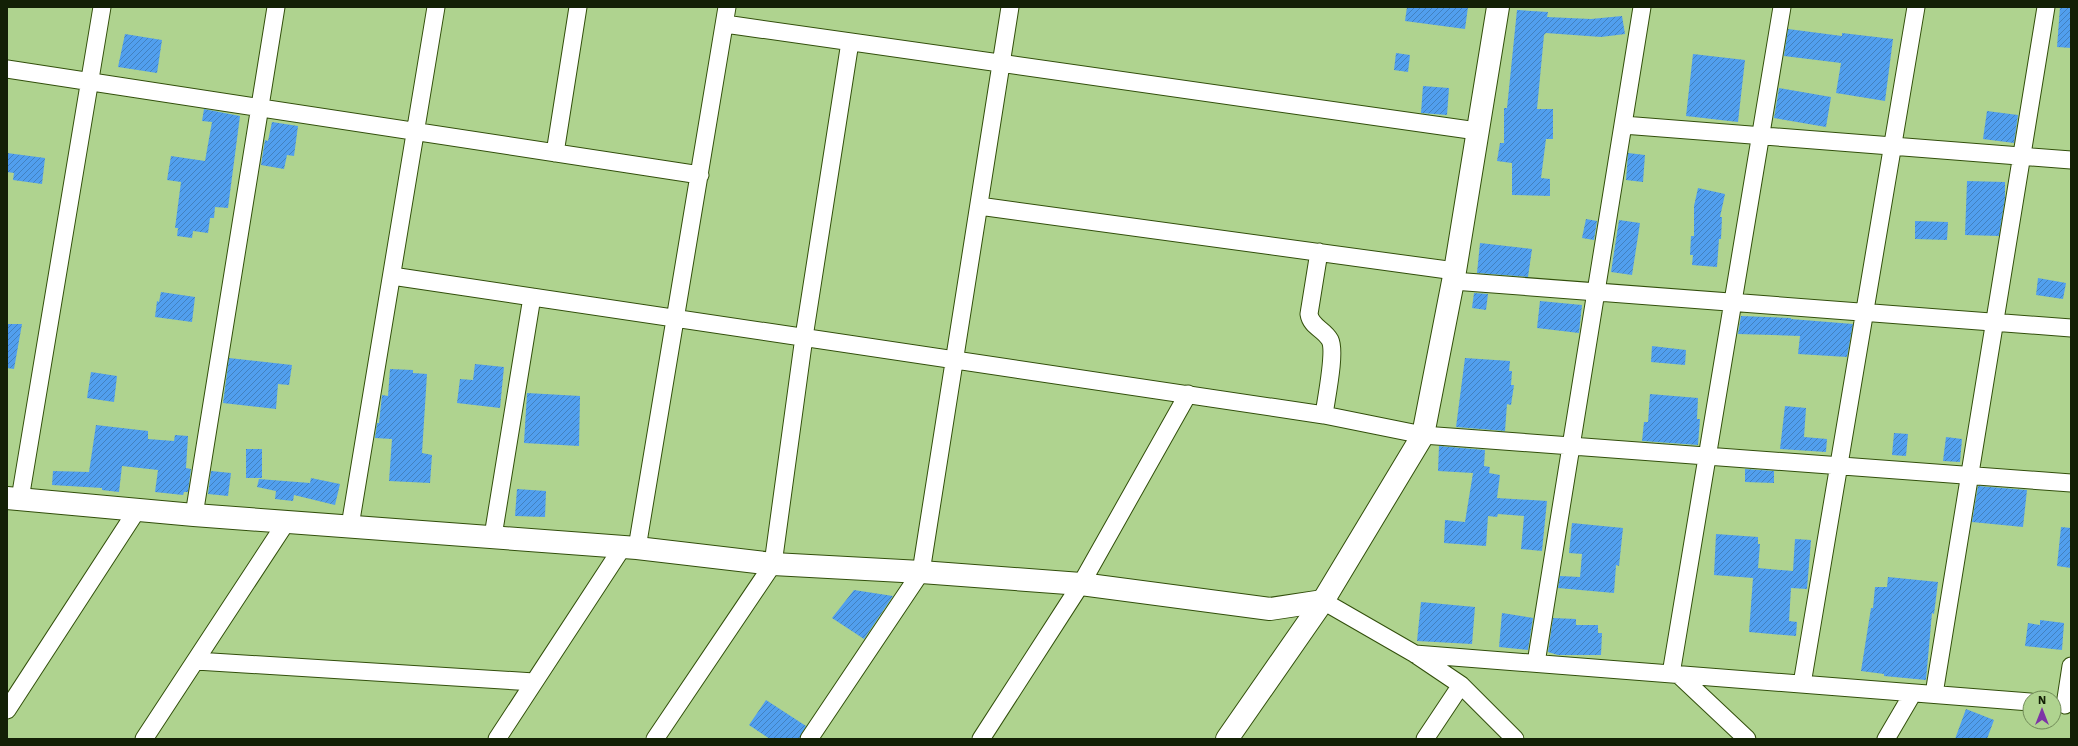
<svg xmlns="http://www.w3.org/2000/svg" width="2078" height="746" viewBox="0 0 2078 746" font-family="'Work Sans',sans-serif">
<defs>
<pattern id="building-hatch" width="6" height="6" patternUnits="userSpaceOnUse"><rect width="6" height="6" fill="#519fee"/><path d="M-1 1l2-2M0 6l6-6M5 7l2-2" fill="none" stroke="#4281bf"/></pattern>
</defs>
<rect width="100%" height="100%" fill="#afd38f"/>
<path fill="url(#building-hatch)" d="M1407 7H1468L1465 29 1405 21Z
M2060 7H2071V48L2057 47Z
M1517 10 1548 12 1547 17 1591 19 1622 16 1625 34 1601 37 1546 33 1544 35 1537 109H1553V139H1546L1541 178 1550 179V196L1512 195V163L1497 161 1500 143H1504V108H1507Z
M1788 29 1842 36V33L1893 39 1885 101 1836 93 1841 63 1784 56Z
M125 34 162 40 157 73 118 67Z
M1396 53 1410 55 1408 72 1394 70Z
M1693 54 1745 60 1738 122 1686 116Z
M1423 86 1449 88 1447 115 1421 113Z
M1779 88 1831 97 1826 127 1774 118Z
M204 109 240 116 228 208 215 207 214 218H210L208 233 193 231 192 238 177 236 178 228H175L181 182 167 180 171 156 205 161 212 122 202 121Z
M1987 111 2018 115 2014 143 1983 139Z
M272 122 298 126 294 156 287 155 284 169 261 165 265 140 268 141Z
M7 153 45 158 42 184 13 180 14 173 7 172Z
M1628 153 1645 155 1643 182 1626 180Z
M1967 181 2005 182V198L1999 236 1965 235Z
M1698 188 1725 194 1720 217H1722L1721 239H1719L1717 267 1692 265 1693 255H1690L1691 236H1694V206Z
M1586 219 1597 221 1594 240 1582 238Z
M1619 220 1640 223 1632 275 1611 272Z
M1915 221 1948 222 1947 240 1915 239Z
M1480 243 1532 249 1528 277 1477 273Z
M2038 278 2066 283 2063 299 2036 295Z
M161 292 195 297 192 322 155 317 157 301 159 302Z
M1474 293 1488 294 1486 310 1472 308Z
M1540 301 1582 305 1579 333 1537 328Z
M1741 316 1791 318V319L1853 324 1847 357 1798 354 1800 336 1738 334Z
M7 324H22L14 369 7 368Z
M1652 346 1686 350 1685 365 1651 362Z
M229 358 292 365 289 385 278 384 276 409 223 403Z
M1465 358 1510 361 1509 371H1512L1511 385H1514L1511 405 1507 404 1505 431 1456 427Z
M475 364 504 367 500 408 457 403 460 379 473 380Z
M390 369 413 370V373L427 374 422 453 432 455 430 483 389 481 392 439 375 438 377 423H379L382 395 388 396Z
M91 372 117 376 114 402 87 398Z
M527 393 580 396 579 446 524 443Z
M1650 394 1698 398 1697 419H1700L1698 445 1642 441 1644 422H1648Z
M1785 406 1806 408 1804 437 1827 439 1826 452 1780 449Z
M96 425 148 431V439L174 441 175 435 188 436 186 468 191 469 188 492H184L183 495 155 492 158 470 122 466 119 492 102 490V488L52 485 53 471 89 472Z
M1894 433 1908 434 1906 456 1892 455Z
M1946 437 1962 439 1960 462 1943 461Z
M1439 446 1485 450 1484 466 1490 467 1489 473 1500 475 1497 498 1547 501 1542 551 1521 549 1524 516 1498 514 1497 517 1488 516 1486 546 1444 543 1445 520 1465 522 1473 473 1438 471Z
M246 449H262V478H246Z
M1745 469 1774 471V483L1745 482Z
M211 471 231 473 228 496 208 494Z
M311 478 340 484 335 505 294 495 293 501 275 499 276 491 257 487 259 479 310 483Z
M1978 486 2027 490 2023 527 1972 522Z
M517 489 546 491 545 517 515 516Z
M1572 523 1623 528 1619 566 1616 565 1614 593 1558 588 1560 576 1580 577 1582 554 1569 553Z
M2061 527 2071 528V568L2057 566Z
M1716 534 1758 537V544H1760L1758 568 1793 571 1795 539 1811 540 1807 589 1791 588 1789 621 1797 622 1796 636 1749 632 1753 578 1714 575Z
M1888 577 1938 582 1934 614 1932 613 1926 680 1884 676V674L1861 671 1871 608H1873L1875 587H1887Z
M854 590 893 596 864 639 832 618Z
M1421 602 1475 607 1472 644 1417 641Z
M1502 613 1533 618 1528 650 1499 647Z
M1553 618 1576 619V625H1598V633H1602L1601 655H1558L1548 652Z
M2040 620 2064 623 2062 650 2025 646 2028 623 2040 625Z
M766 700 806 726 799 739H770L749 725Z
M1966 709 1994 720 1987 739H1955Z"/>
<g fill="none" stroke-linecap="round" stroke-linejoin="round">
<g stroke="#324f0b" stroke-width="19">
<path id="minor" d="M725 24 1477 131
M7 69 700 175
M1623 125 2071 160
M555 153 578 7
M979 206 1455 271
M1319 252 1309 314C1311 327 1324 329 1330 340 1336 352 1326 399 1324 415
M392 276 1324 415 1423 435 2071 483
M1453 281 2071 328
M20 499 102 7
M194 515 276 7
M350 526 436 7
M493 536 532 297
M637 548 727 7
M1323 601 1415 654 1461 685 1515 739
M1415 654 2030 702
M196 661 534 682
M1536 663 1642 7
M1671 674 1782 7
M1679 675 1747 739
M1802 684 1916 7
M1934 694 2046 7
M2065 705 2071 666
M7 710 137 510
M144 739 287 521
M497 739 622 548
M655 739 773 564 804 337 850 42
M809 739 921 572 1010 7
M981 739 1081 584 1188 394
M1425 739 1461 685
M1886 739 1913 693"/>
</g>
<g stroke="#324f0b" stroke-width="24">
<path id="tertiary" d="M7 498 194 515 637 548 773 564 921 572 1081 584 1270 609 1323 601"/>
</g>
<g stroke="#324f0b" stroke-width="24">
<path id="secondary" d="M1227 739 1323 601 1423 435 1455 271 1498 7"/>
</g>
<use href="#minor" stroke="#fff" stroke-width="17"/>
<use href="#tertiary" stroke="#fff" stroke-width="22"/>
<use href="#secondary" stroke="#fff" stroke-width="22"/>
</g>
<rect width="2078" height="746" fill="none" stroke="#132006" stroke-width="16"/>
<g transform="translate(2042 710)"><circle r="19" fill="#afd38f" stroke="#718b58"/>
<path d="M0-3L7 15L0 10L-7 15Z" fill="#7d34a6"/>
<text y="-6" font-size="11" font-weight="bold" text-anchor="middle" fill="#132006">N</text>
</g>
</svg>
